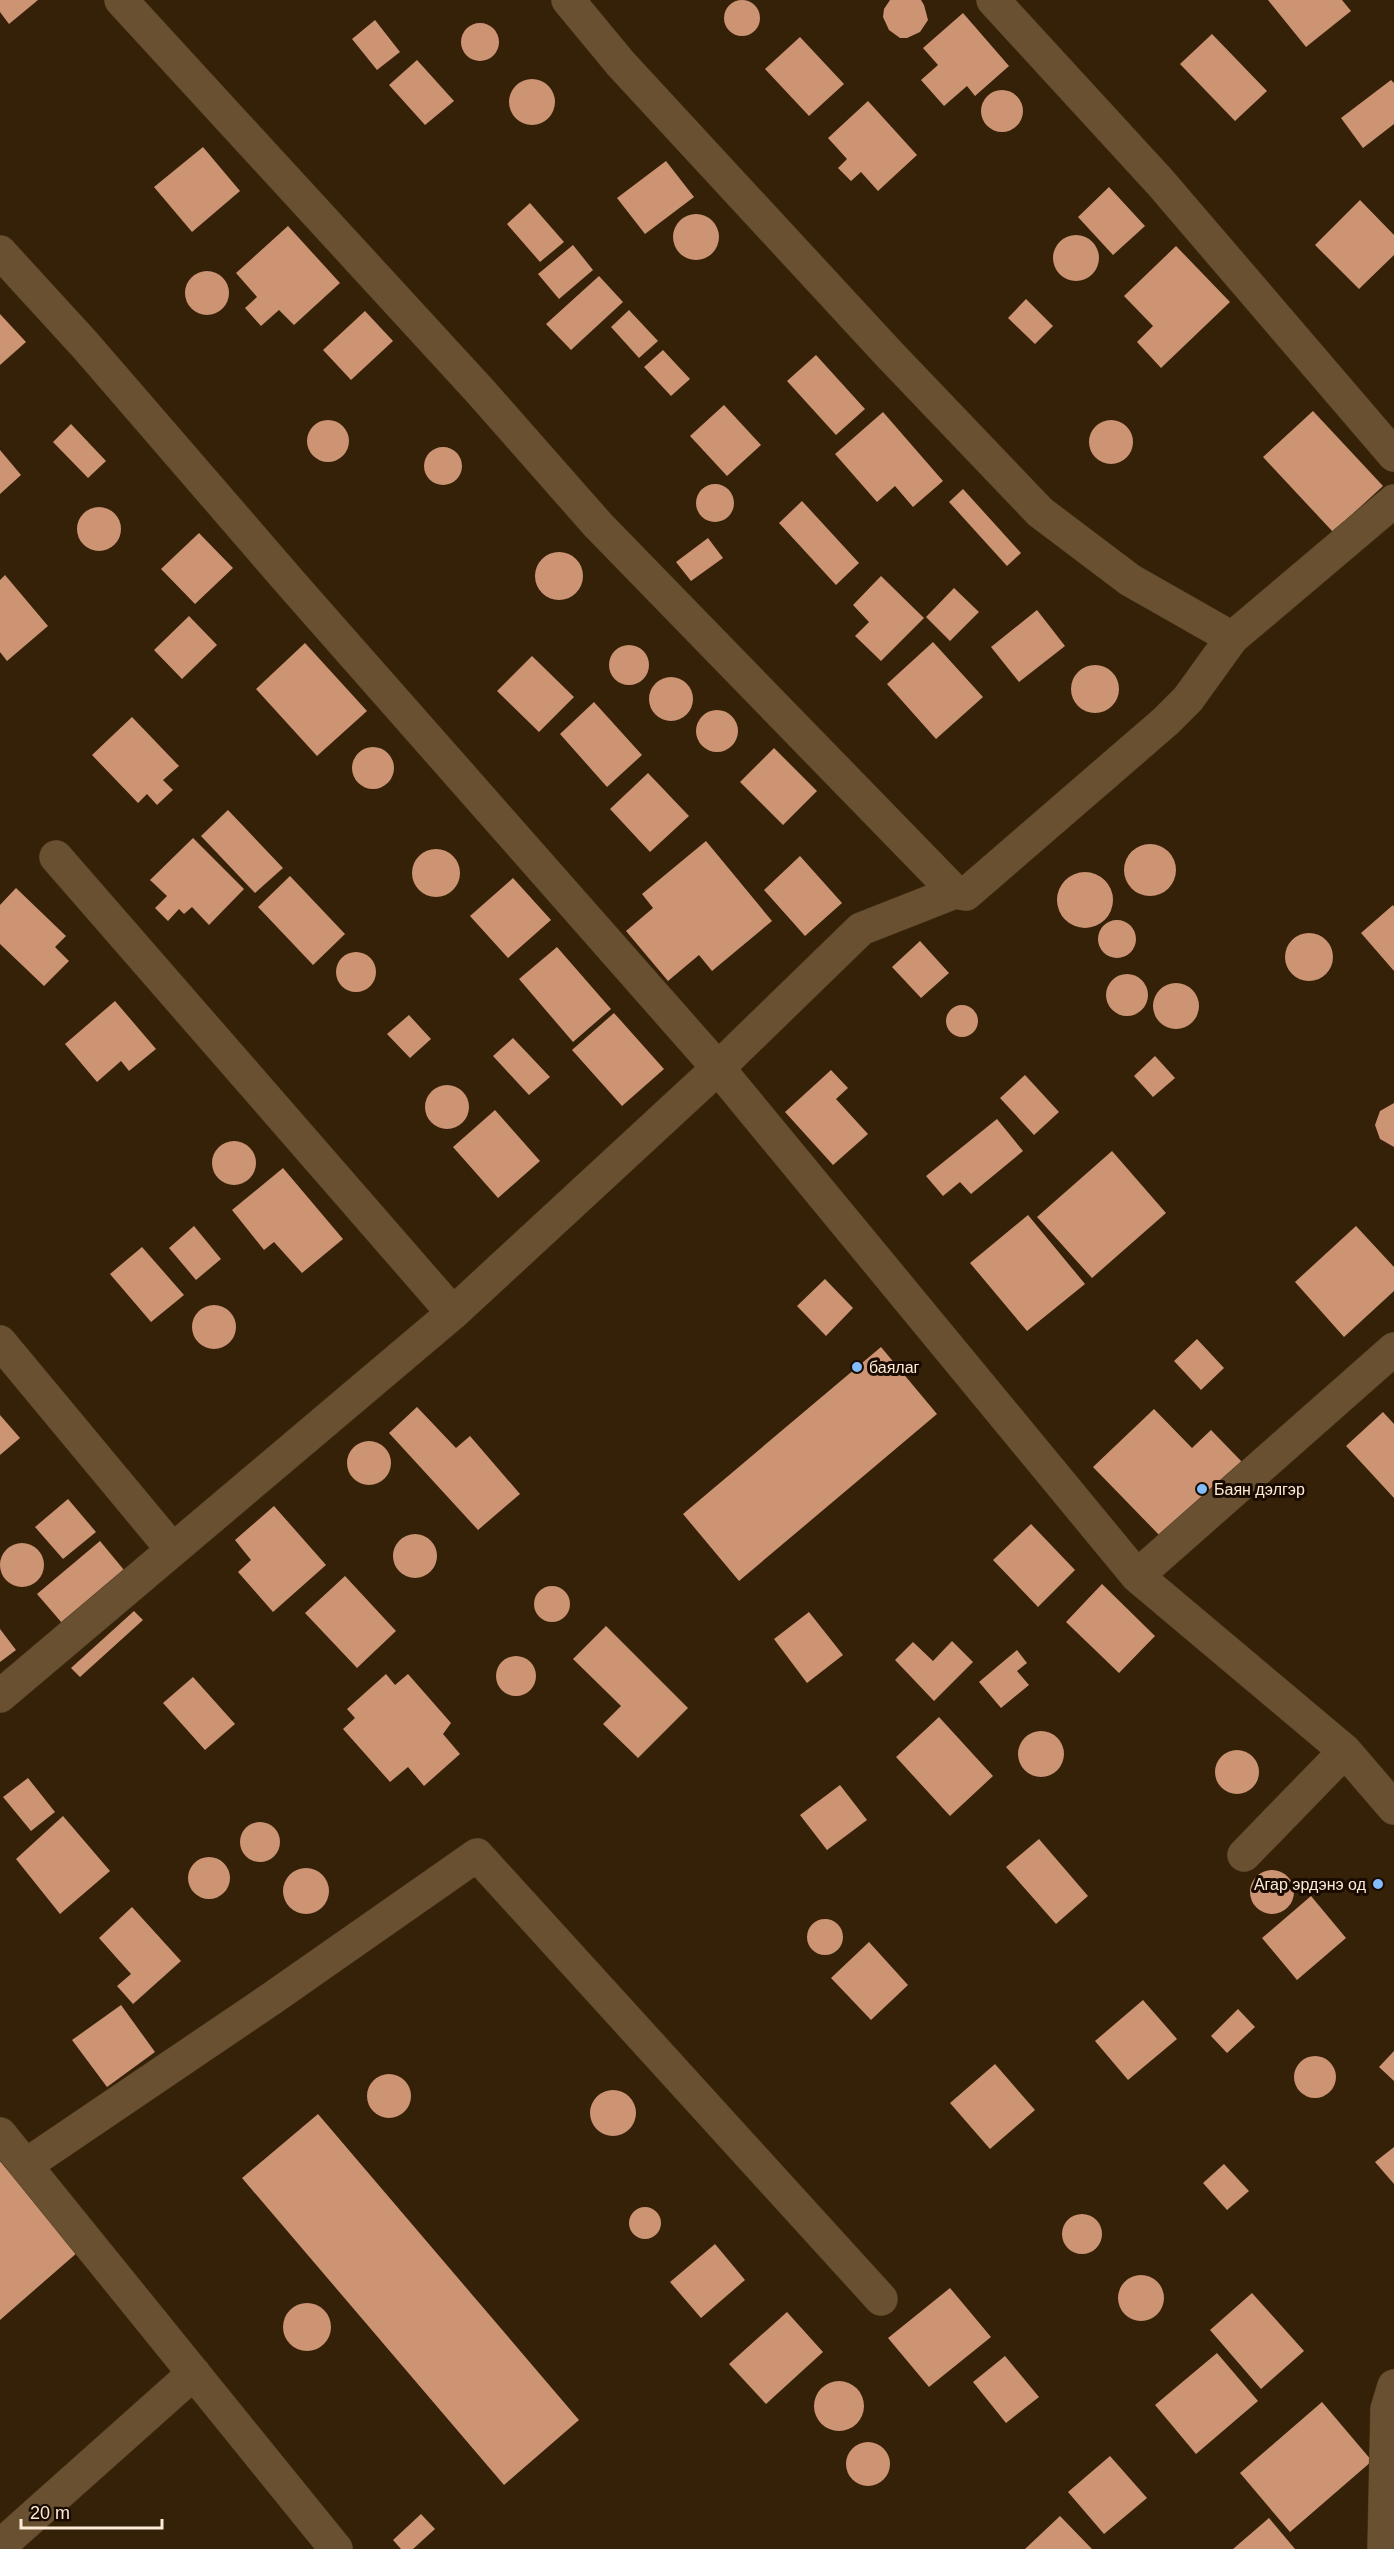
<svg xmlns="http://www.w3.org/2000/svg" width="1394" height="2549" viewBox="0 0 1394 2549" font-family="Helvetica,sans-serif">
<rect width="100%" height="100%" fill="#352107"/>
<path fill="#cc9473" d="M724 18a18 18 0 1 1 36 0a18 18 0 1 1-36 0Z
M0 0H38L9 24 0 12Z
M890 0H921L924 5 928 20 920 32 907 38H900L889 30 883 17 884 9Z
M1268 0H1342L1351 11 1306 47Z
M963 13 1009 66 975 96 967 86 944 106 921 80 938 65 923 48Z
M375 20 400 52 377 70 352 39Z
M461 42a19 19 0 1 1 38 0a19 19 0 1 1-38 0Z
M1212 34 1267 91 1235 121 1180 64Z
M800 37 844 84 809 116 765 69Z
M417 60 454 101 425 125 389 85Z
M509 102a23 23 0 1 1 46 0a23 23 0 1 1-46 0Z
M1391 80 1394 83V124L1363 148 1341 118Z
M981 111a21 21 0 1 1 42 0a21 21 0 1 1-42 0Z
M868 101 917 155 878 191 861 172 851 181 838 168 847 159 828 138Z
M203 147 240 191 192 232 154 187Z
M666 161 694 197 645 234 617 198Z
M1109 187 1145 226 1113 255 1078 217Z
M1360 200 1394 235V255L1359 289 1315 245Z
M530 203 564 242 540 262 507 224Z
M673 237a23 23 0 1 1 46 0a23 23 0 1 1-46 0Z
M288 226 340 283 294 325 279 310 261 326 245 308 257 297 236 273Z
M1053 258a23 23 0 1 1 46 0a23 23 0 1 1-46 0Z
M573 245 593 270 559 299 538 274Z
M1176 246 1230 302 1161 368 1137 342 1153 326 1124 296Z
M185 293a22 22 0 1 1 44 0a22 22 0 1 1-44 0Z
M599 276 623 302 571 350 546 324Z
M1026 299 1053 326 1035 344 1008 318Z
M629 310 658 341 639 358 611 327Z
M365 311 393 341 351 380 323 350Z
M0 314 26 342 0 365Z
M663 350 690 379 671 396 644 367Z
M816 355 865 409 836 435 787 381Z
M724 405 761 445 727 476 690 436Z
M1313 411 1383 486 1333 532 1263 457Z
M883 412 943 481 913 507 895 486 877 502 835 454Z
M307 441a21 21 0 1 1 42 0a21 21 0 1 1-42 0Z
M1089 442a22 22 0 1 1 44 0a22 22 0 1 1-44 0Z
M71 424 106 461 88 478 53 442Z
M424 466a19 19 0 1 1 38 0a19 19 0 1 1-38 0Z
M0 450 21 475 0 494Z
M696 503a19 19 0 1 1 38 0a19 19 0 1 1-38 0Z
M963 489 1021 553 1007 566 949 502Z
M802 501 859 563 836 585 779 523Z
M77 529a22 22 0 1 1 44 0a22 22 0 1 1-44 0Z
M199 533 233 568 195 604 161 569Z
M708 538 723 558 691 581 676 562Z
M535 576a24 24 0 1 1 48 0a24 24 0 1 1-48 0Z
M5 575 48 626 7 661 0 652V580Z
M881 576 924 618 881 661 855 636 869 622 853 605Z
M954 588 979 612 950 641 926 617Z
M1037 610 1065 646 1019 682 991 647Z
M189 616 217 645 182 679 154 650Z
M933 642 983 697 936 739 887 684Z
M305 643 367 711 317 756 256 689Z
M609 665a20 20 0 1 1 40 0a20 20 0 1 1-40 0Z
M532 656 574 697 539 732 497 691Z
M1071 689a24 24 0 1 1 48 0a24 24 0 1 1-48 0Z
M649 699a22 22 0 1 1 44 0a22 22 0 1 1-44 0Z
M594 702 642 755 607 787 560 734Z
M696 731a21 21 0 1 1 42 0a21 21 0 1 1-42 0Z
M132 717 179 766 163 780 173 790 157 805 147 794 138 803 92 755Z
M352 768a21 21 0 1 1 42 0a21 21 0 1 1-42 0Z
M774 748 817 791 783 825 740 782Z
M648 773 689 816 650 852 610 809Z
M228 810 283 868 255 893 201 836Z
M193 838 244 889 209 925 192 907 184 914 179 909 168 921 155 908 167 896 150 880Z
M706 841 772 921 712 971 699 955 668 981 626 931 653 908 642 894Z
M1124 870a26 26 0 1 1 52 0a26 26 0 1 1-52 0Z
M412 873a24 24 0 1 1 48 0a24 24 0 1 1-48 0Z
M800 856 842 903 805 936 764 890Z
M1057 900a28 28 0 1 1 56 0a28 28 0 1 1-56 0Z
M290 876 345 934 313 965 258 907Z
M513 878 551 920 508 958 470 916Z
M16 888 66 936 55 947 69 961 44 986 0 944V905Z
M1393 905 1394 907V971L1361 933Z
M1098 939a19 19 0 1 1 38 0a19 19 0 1 1-38 0Z
M1285 957a24 24 0 1 1 48 0a24 24 0 1 1-48 0Z
M920 941 949 973 921 998 892 967Z
M557 947 611 1009 573 1042 519 979Z
M336 972a20 20 0 1 1 40 0a20 20 0 1 1-40 0Z
M1106 995a21 21 0 1 1 42 0a21 21 0 1 1-42 0Z
M1153 1006a23 23 0 1 1 46 0a23 23 0 1 1-46 0Z
M115 1001 156 1049 129 1071 121 1061 97 1082 65 1044Z
M946 1021a16 16 0 1 1 32 0a16 16 0 1 1-32 0Z
M614 1013 664 1069 622 1106 572 1050Z
M409 1015 431 1039 410 1058 387 1034Z
M513 1038 550 1077 529 1095 493 1056Z
M1155 1056 1175 1078 1153 1097 1134 1076Z
M831 1070 848 1088 836 1099 868 1134 833 1165 785 1112Z
M1025 1075 1059 1112 1034 1135 1000 1098Z
M425 1107a22 22 0 1 1 44 0a22 22 0 1 1-44 0Z
M1394 1103V1147L1380 1139 1375 1125 1380 1111Z
M495 1110 540 1161 498 1198 453 1147Z
M997 1119 1023 1151 971 1194 960 1182 943 1196 926 1176Z
M212 1163a22 22 0 1 1 44 0a22 22 0 1 1-44 0Z
M1112 1151 1166 1213 1092 1278 1037 1217Z
M283 1168 343 1239 302 1273 274 1242 264 1250 232 1210Z
M1028 1215 1085 1284 1027 1331 970 1263Z
M194 1226 221 1259 196 1280 169 1248Z
M1356 1226 1394 1267V1291L1344 1337 1295 1282Z
M142 1247 184 1295 151 1322 110 1274Z
M825 1279 853 1308 826 1336 797 1306Z
M192 1327a22 22 0 1 1 44 0a22 22 0 1 1-44 0Z
M1197 1339 1224 1368 1201 1390 1174 1361Z
M881 1347 937 1414 739 1581 683 1514Z
M417 1407 456 1448 470 1436 520 1494 478 1530 389 1433Z
M1154 1409 1192 1448 1211 1430 1243 1463 1164 1540 1093 1467Z
M1383 1412 1394 1424V1498L1346 1446Z
M0 1415 20 1438 0 1455Z
M347 1463a22 22 0 1 1 44 0a22 22 0 1 1-44 0Z
M68 1499 96 1532 63 1559 35 1527Z
M274 1506 326 1565 273 1612 238 1572 251 1560 235 1540Z
M1031 1524 1075 1570 1038 1607 993 1560Z
M393 1556a22 22 0 1 1 44 0a22 22 0 1 1-44 0Z
M100 1541 124 1570 62 1623 37 1594Z
M0 1565a22 22 0 1 1 44 0a22 22 0 1 1-44 0Z
M345 1576 396 1631 357 1668 305 1613Z
M1102 1584 1155 1636 1119 1673 1066 1622Z
M534 1604a18 18 0 1 1 36 0a18 18 0 1 1-36 0Z
M134 1611 143 1620 80 1677 71 1668Z
M809 1612 843 1655 807 1683 774 1639Z
M606 1626 688 1708 638 1758 603 1724 621 1706 573 1659Z
M0 1629 16 1650 0 1662Z
M952 1641 973 1662 934 1701 895 1660 913 1642 933 1661Z
M1017 1650 1027 1663 1017 1671 1029 1685 1001 1708 979 1682Z
M496 1676a20 20 0 1 1 40 0a20 20 0 1 1-40 0Z
M386 1674 395 1685 408 1674 451 1723 443 1734 460 1754 424 1786 408 1767 390 1782 343 1729 355 1718 347 1709Z
M193 1677 235 1724 205 1750 163 1703Z
M939 1717 993 1776 950 1816 896 1757Z
M1018 1754a23 23 0 1 1 46 0a23 23 0 1 1-46 0Z
M1215 1772a22 22 0 1 1 44 0a22 22 0 1 1-44 0Z
M28 1778 55 1812 31 1831 3 1797Z
M840 1785 867 1820 827 1850 800 1815Z
M63 1816 110 1871 60 1914 16 1859Z
M240 1842a20 20 0 1 1 40 0a20 20 0 1 1-40 0Z
M1039 1839 1088 1896 1056 1924 1006 1867Z
M188 1878a21 21 0 1 1 42 0a21 21 0 1 1-42 0Z
M283 1891a23 23 0 1 1 46 0a23 23 0 1 1-46 0Z
M1250 1892a22 22 0 1 1 44 0a22 22 0 1 1-44 0Z
M1311 1896 1346 1938 1297 1980 1262 1938Z
M132 1907 181 1961 133 2004 117 1986 131 1974 99 1938Z
M807 1937a18 18 0 1 1 36 0a18 18 0 1 1-36 0Z
M869 1942 908 1985 871 2020 831 1978Z
M1143 2000 1177 2039 1128 2080 1095 2041Z
M121 2005 155 2052 107 2087 72 2040Z
M1238 2009 1255 2027 1227 2053 1211 2036Z
M1394 2051V2081L1379 2067Z
M1294 2077a21 21 0 1 1 42 0a21 21 0 1 1-42 0Z
M995 2064 1035 2110 990 2149 950 2103Z
M367 2096a22 22 0 1 1 44 0a22 22 0 1 1-44 0Z
M590 2113a23 23 0 1 1 46 0a23 23 0 1 1-46 0Z
M318 2114 579 2420 504 2485 242 2178Z
M1394 2147V2184L1375 2162Z
M0 2161 78 2252 0 2320Z
M1224 2164 1249 2191 1227 2210 1203 2183Z
M629 2223a16 16 0 1 1 32 0a16 16 0 1 1-32 0Z
M1062 2234a20 20 0 1 1 40 0a20 20 0 1 1-40 0Z
M715 2244 745 2280 701 2318 670 2282Z
M1118 2298a23 23 0 1 1 46 0a23 23 0 1 1-46 0Z
M950 2288 991 2337 929 2387 888 2338Z
M1252 2293 1304 2351 1261 2389 1210 2330Z
M283 2327a24 24 0 1 1 48 0a24 24 0 1 1-48 0Z
M787 2312 823 2352 766 2404 729 2364Z
M1217 2353 1258 2401 1196 2454 1155 2405Z
M1005 2356 1039 2397 1006 2423 973 2382Z
M814 2406a25 25 0 1 1 50 0a25 25 0 1 1-50 0Z
M1322 2402 1372 2461 1290 2532 1240 2473Z
M846 2464a22 22 0 1 1 44 0a22 22 0 1 1-44 0Z
M1110 2456 1147 2498 1104 2534 1068 2492Z
M421 2514 435 2529 413 2549H401L393 2540Z
M1060 2516 1092 2549H1025Z
M1269 2518 1295 2549H1233Z"/>
<g fill="none" stroke-linecap="round" stroke-linejoin="round">
<g stroke="#513d24" stroke-width="34">
<path id="street" d="M121 0 480 391 598 525 955 892
M568 0 621 64 890 355 1040 512 1130 580 1232 638
M993 0 1160 182 1394 455
M0 252 86 346 296 589 718 1068 1137 1576 1345 1751 1394 1808
M56 857 453 1313
M0 1342 172 1549
M1137 1576 1394 1349
M0 1696 453 1313 718 1068 861 929 955 892 966 894 1166 721 1188 699 1232 638 1394 501
M1244 1855 1345 1751
M0 2134 336 2549
M26 2165 271 1999 477 1855 881 2299
M0 2546 194 2373
M1384 2549 1387 2409 1394 2386"/>
</g>
<use href="#street" stroke="#695030" stroke-width="33"/>
</g>
<g fill="#82bcfa" stroke="#1a0b00" stroke-width="2">
<circle cx="857" cy="1367" r="6"/>
<circle cx="1202" cy="1489" r="6"/>
<circle cx="1378" cy="1884" r="6"/>
</g>
<g text-anchor="middle" stroke-width="6" stroke-linejoin="round" paint-order="stroke">
<g font-size="16" fill="#fdebd7" stroke="#1a0b00" text-anchor="start">
<text x="869" y="1373">баялаг</text>
<text x="1214" y="1495">Баян дэлгэр</text>
<text x="1366" y="1890" text-anchor="end">Агар эрдэнэ од</text>
</g>
</g>
<path d="M21 2519v9h141v-9" fill="none" stroke="#fdebd7" stroke-width="3"/>
<text x="30" y="2519" font-size="18" fill="#fdebd7" stroke="#1a0b00" stroke-width="4.5" paint-order="stroke">20 m</text>
</svg>
